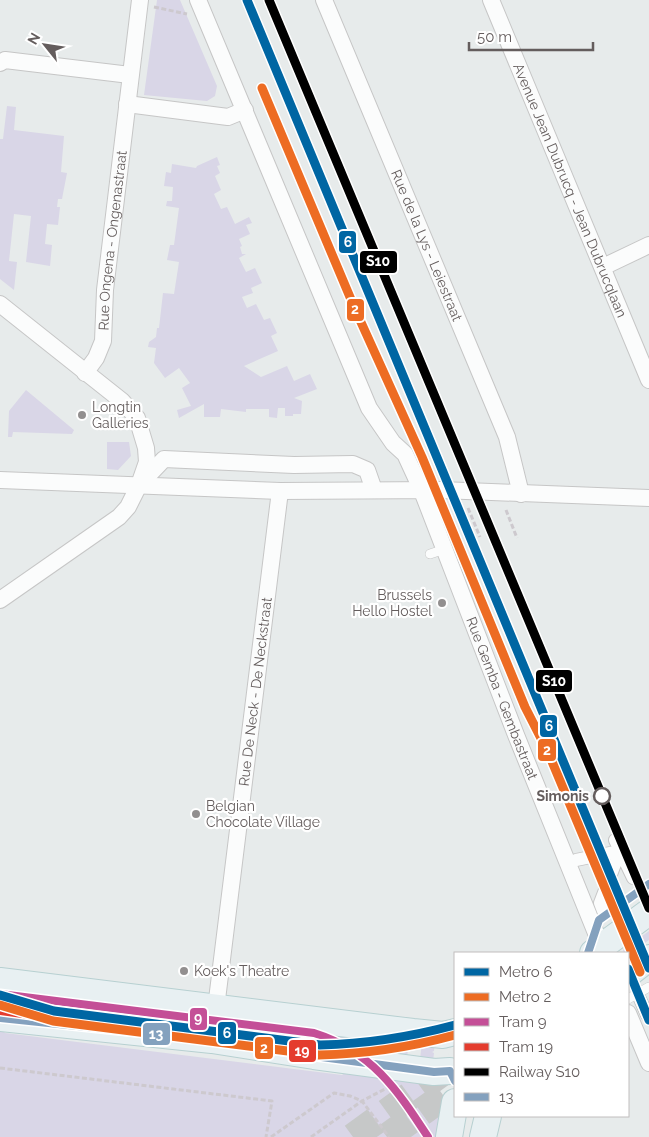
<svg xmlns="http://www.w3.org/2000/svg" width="649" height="1137" viewBox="0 0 649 1137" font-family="Raleway,sans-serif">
<rect width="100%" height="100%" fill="#e7ebeb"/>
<path fill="#d9d6e7" d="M157 0H180L217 86 215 96 207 101 144 95Z
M7 106 16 107 14 130 64 136 61 172 67 173 62 199H58L57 207H60L58 225 47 224 45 244 52 245 50 266 26 262 31 216 14 214 9 261 17 262 14 290 0 279V139H3Z
M217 157 220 165 217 166 220 173 215 176 221 190 214 194 221 209 227 207 235 224 249 217 252 223 246 225 250 234 239 239 242 246 240 247 242 254H246L239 258 246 272 255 268 262 283 251 288 253 293 242 297 247 308 256 304 264 320 270 318 277 333 271 336 278 351 244 366 261 377 287 366 294 381 310 374 317 389 294 398 302 401 301 414H293V416H285V408H278L277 418 269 417V409H246V412L221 409 220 417H204V404L179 418 177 410 191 406 182 388 190 383 179 368 165 378 154 363 156 348 148 347 149 342 156 337 157 328H159L163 293 174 294 179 262 167 260 170 245H174L179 208 166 206 167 201H172L173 187 164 186 166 172 171 173 172 164 196 168 197 166Z
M26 390 74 430 72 434 13 432 12 437H8L9 411Z
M107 442H129L131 456 118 470 107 469Z
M649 931V940L628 955V953H624L623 950Z
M0 988 201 1016 202 1026 0 1008Z
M228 1020 289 1026 287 1041 227 1033 225 1025Z
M0 1027 5 1033 342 1075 349 1069 435 1085C450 1098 442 1120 440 1137H0Z
M299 1030H314C317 1037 315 1041 309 1045L299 1042 297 1034Z
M327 1030 409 1039 407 1058 325 1046Z
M422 1041 435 1042 434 1051 432 1052 434 1053 433 1061 420 1060Z"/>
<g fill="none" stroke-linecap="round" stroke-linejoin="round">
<path stroke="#c6c8c8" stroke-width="28" stroke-dasharray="28 14" stroke-linecap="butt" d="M353 1137 455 1063
M387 1137 455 1088"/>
<g stroke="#c6c6c6" stroke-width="10">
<path id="service" d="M430 554 445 549
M596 929 599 920 649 884
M628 999 649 987"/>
</g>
<g stroke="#c6c6c6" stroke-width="14">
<path id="pedestrian" d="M576 860 620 851 633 878
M603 911 600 903 620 851 615 840
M640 999 647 1015 649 1016"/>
</g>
<g stroke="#c6c6c6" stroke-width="18">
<g id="minor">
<path id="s1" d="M198 0 369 408 393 443 405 454 422 491 516 735 602 948"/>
<path id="s2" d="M324 0 507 437 521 494"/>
<path id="s3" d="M491 0 649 380"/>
<path d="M0 63 5 60 130 75"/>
<path d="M127 104 228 117 245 110"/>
<path d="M603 267 649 245"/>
<path d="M0 304 122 401 137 418 146 448 147 462 139 485 128 507 119 517 0 600"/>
<path id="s4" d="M85 373 96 358 103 341 105 290 140 0"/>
<path d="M0 480 280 491 441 490 649 498"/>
<path d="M143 481 164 459 294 465 353 464 367 470 374 490"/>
<path d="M628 1013 649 1063"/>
<path id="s5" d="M212 1040 280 491"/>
</g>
</g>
<g stroke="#b7d0d1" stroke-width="28">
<path id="primary" d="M593 953 649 912
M628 974 649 958
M0 981 413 1032 443 1035 455 1032
M0 1018 212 1040 314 1056 434 1072 450 1071
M449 1137 455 1102
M483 1137 488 1116"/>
</g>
<path stroke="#cdc9ce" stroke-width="3" stroke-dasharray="5 2.5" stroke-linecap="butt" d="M154 7 187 14
M468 508 480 537
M506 510 517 538
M0 1068 272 1101 266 1137
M271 1137 334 1093 350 1096 362 1101 389 1137
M311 1137 362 1101 387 1088"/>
<use href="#service" stroke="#fbfcfc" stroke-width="9"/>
<use href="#pedestrian" stroke="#fbfcfc" stroke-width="12"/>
<use href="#minor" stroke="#fbfcfc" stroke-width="16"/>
<use href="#primary" stroke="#e8f0f2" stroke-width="26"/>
<g stroke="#fff" stroke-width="11">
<path id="bus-1" d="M588 953 599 920 649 884
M0 1018 212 1040 314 1056 434 1072 450 1071 455 1081"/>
</g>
<use href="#bus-1" stroke="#84a1be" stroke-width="8"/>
<g stroke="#fff" stroke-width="12">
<path id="rail-1" d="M269 0 649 908"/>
</g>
<use href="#rail-1" stroke="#000" stroke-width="9"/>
<g stroke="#fff" stroke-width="11">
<path id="tram-1" d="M0 994 314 1033C371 1051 397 1089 428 1137"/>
</g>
<g stroke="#fff" stroke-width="11">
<path id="tram-2" d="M0 1011 315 1053C363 1053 410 1050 455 1033"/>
</g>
<use href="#tram-1" stroke="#c44f97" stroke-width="8"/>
<use href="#tram-2" stroke="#e43c2e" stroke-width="8"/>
<g stroke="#fff" stroke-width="12">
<path id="metro-1" d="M247 0 649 968
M628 969 649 1020
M0 995 54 1011 320 1045C366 1044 410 1037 455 1025"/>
</g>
<g stroke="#fff" stroke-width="12">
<path id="metro-2" d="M262 88 355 309 422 457 525 707 548 752 640 972
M0 1005 53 1021 319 1055C366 1054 411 1047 455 1035"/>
</g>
<use href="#metro-1" stroke="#0066a3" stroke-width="9"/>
<use href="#metro-2" stroke="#ed6c23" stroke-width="9"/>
</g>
<g fill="#928f8f" stroke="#fff" stroke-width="2">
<circle cx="82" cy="415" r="5"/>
<circle cx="442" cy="603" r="5"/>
<circle cx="196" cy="814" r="5"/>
<circle cx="184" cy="971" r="5"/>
</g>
<circle fill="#fff" stroke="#645d5d" stroke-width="2.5" cx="602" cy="796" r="8"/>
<g text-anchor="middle" stroke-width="4.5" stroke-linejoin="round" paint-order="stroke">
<g font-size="14" fill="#645d5d" stroke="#fff">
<text dy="5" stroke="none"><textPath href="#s3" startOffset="206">Avenue Jean Dubrucq - Jean Dubrucqlaan</textPath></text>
<text dy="5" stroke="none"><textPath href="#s4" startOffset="138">Rue Ongena - Ongenastraat</textPath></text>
<text dy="5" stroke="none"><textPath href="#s2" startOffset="266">Rue de la Lys - Leiestraat</textPath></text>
<text dy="5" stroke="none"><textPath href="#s5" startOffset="351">Rue De Neck - De Neckstraat</textPath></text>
<text dy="5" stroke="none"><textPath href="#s1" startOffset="764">Rue Gemba - Gembastraat</textPath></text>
</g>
<g font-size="14" fill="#645d5d" stroke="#fff" text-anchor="start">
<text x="92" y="412">Longtin<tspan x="92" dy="16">Galleries</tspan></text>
<text x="432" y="600" text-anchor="end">Brussels<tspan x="432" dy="16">Hello Hostel</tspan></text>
<text x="206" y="811">Belgian<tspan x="206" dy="16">Chocolate Village</tspan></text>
<text x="194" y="976">Koek's Theatre</text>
</g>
<g font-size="14" font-weight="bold" fill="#645d5d" stroke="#fff" text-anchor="end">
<text x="589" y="801">Simonis</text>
</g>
</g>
<g stroke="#fff" stroke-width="2">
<rect x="338" y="230" width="19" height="24" rx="5" fill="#0066a3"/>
<rect x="359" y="250" width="39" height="24" rx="5" fill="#000"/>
<rect x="346" y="298" width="19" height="24" rx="5" fill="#ed6c23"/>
<rect x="535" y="669" width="38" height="24" rx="5" fill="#000"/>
<rect x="539" y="714" width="19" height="24" rx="5" fill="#0066a3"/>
<rect x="537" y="738" width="20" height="24" rx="5" fill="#ed6c23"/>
<rect x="189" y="1007" width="19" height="24" rx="5" fill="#c44f97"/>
<rect x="217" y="1021" width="20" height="24" rx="5" fill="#0066a3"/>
<rect x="142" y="1022" width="29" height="24" rx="5" fill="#84a1be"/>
<rect x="254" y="1036" width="20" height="24" rx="5" fill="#ed6c23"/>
<rect x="288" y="1039" width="29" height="24" rx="5" fill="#e43c2e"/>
</g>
<g font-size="14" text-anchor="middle" font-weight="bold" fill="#fff">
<text x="348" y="247">6</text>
<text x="378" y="266">S10</text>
<text x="355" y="314">2</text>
<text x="554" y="686">S10</text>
<text x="549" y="731">6</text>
<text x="547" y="755">2</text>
<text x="198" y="1023">9</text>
<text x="227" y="1038">6</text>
<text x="156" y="1039">13</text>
<text x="264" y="1053">2</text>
<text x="302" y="1056">19</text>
</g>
<rect x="454" y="952" width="175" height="165" fill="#ffffff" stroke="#c1bebe"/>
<rect x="464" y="968" width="25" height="8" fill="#0066a3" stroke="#c1bebe"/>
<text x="499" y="977" font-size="15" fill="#645d5d">Metro 6</text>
<rect x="464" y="993" width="25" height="8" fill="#ed6c23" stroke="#c1bebe"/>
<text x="499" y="1002" font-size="15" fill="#645d5d">Metro 2</text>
<rect x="464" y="1018" width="25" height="8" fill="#c44f97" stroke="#c1bebe"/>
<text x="499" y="1027" font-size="15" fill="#645d5d">Tram 9</text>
<rect x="464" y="1043" width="25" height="8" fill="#e43c2e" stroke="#c1bebe"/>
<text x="499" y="1052" font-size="15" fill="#645d5d">Tram 19</text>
<rect x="464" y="1068" width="25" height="8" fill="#000000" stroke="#c1bebe"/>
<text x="499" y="1077" font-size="15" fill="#645d5d">Railway S10</text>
<rect x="464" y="1093" width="25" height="8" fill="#84a1be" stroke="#c1bebe"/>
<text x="499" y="1102" font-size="15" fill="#645d5d">13</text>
<g transform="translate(45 45) rotate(300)" stroke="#ffffff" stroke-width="4" paint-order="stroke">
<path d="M0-4L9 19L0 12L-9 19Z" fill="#645d5d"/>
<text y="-8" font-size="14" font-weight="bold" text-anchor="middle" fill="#645d5d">N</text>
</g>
<path d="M469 42v8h124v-8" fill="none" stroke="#645d5d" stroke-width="2.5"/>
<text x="477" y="42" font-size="15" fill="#645d5d" stroke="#ffffff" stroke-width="4" paint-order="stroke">50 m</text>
</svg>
